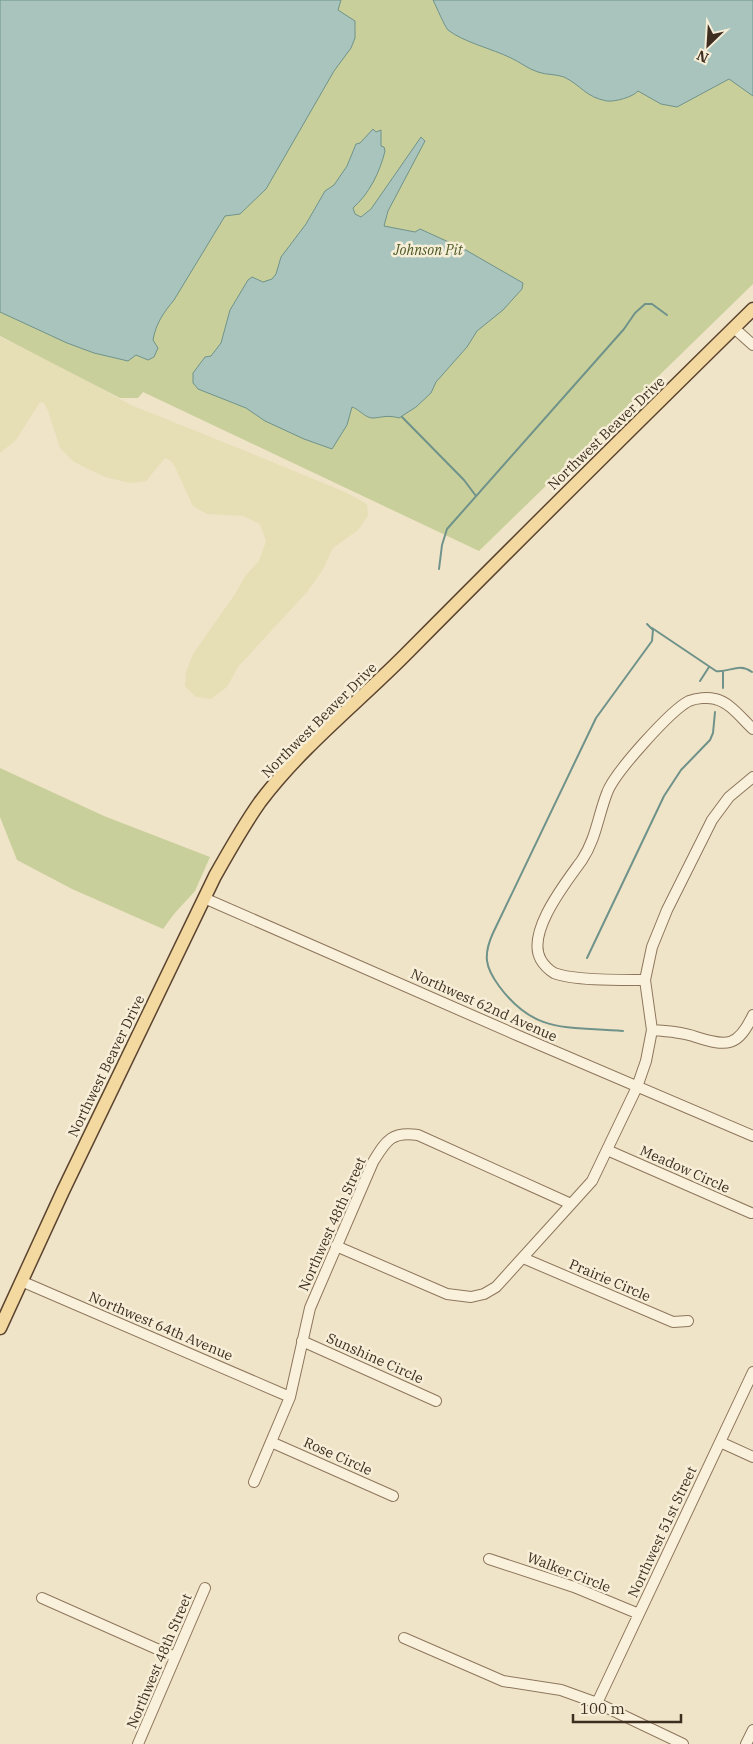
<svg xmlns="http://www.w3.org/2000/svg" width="753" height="1744" viewBox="0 0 753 1744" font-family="'IBM Plex Serif',serif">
<rect width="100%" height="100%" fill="#f0e4c8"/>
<path fill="#e6deb5" d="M0 337 62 367 131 405 243 450 345 492 367 504 368 516 358 530 333 548 322 571 307 592 238 667 227 687 211 699 196 697 185 686 186 672 193 654 235 594 246 575 259 561 266 541 260 524 243 516 207 514 193 506 175 467 171 461 165 458 146 481 130 483 105 477 74 462 60 448 48 411 44 403 40 402 16 440 0 453Z"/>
<path fill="#c9cf9b" d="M0 0H753V284L479 551 143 392 138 398H120L0 336Z
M0 768 104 816 210 857 195 891 174 914 163 929 72 889 17 860 0 817Z"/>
<path fill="#a9c4bc" stroke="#6f938a" d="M0 0H341L338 10 355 21V38L351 48 334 71 266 189 240 214 225 216 174 300C164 312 156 323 153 340L158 348 154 357 148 360 136 355 128 361 94 353 67 343 0 312Z
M433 0H753V96L729 79 677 107 661 104 638 91C633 97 615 102 607 101 585 97 581 85 564 77 556 74 546 75 538 72 528 69 520 62 511 58 493 49 463 42 448 30 445 27 436 6 433 0Z
M373 129 376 132 381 130V146L384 147 385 151C380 172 369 194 353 208L355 214 361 217 371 209 421 137 425 141 388 211 384 226 415 232 420 229 464 249 523 283 522 289 503 310 477 331 467 347 436 382 431 393 416 407 399 418C389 415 383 417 374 418 366 419 359 409 352 407L347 425 332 449 304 439 265 421 246 408 198 389 193 383V373L205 357 211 356 221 343 230 310 248 280 252 277 263 282 272 279 276 274 281 257 306 224 325 191 334 185 347 166 356 144 360 143Z"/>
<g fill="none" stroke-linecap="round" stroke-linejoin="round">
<path stroke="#6f938a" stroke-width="2" d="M402 417 464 480 476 496
M439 569 442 545 447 529 624 329 635 313 645 304H652L667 315
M652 628 716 671C730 673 738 662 752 672
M700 681 709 667
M723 688V671
M587 958 664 796 681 770 710 740 713 733 715 712
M623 1031C568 1026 535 1035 499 986 485 967 483 955 493 933L596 718 652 641 653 630 647 624"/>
<g stroke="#8d765c" stroke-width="12">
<path id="minor" d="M734 328 753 345
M204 898 519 1036 753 1136
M645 980C623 980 574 981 554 973 549 970 544 965 541 960 525 933 567 881 582 860 596 839 598 816 607 793 614 773 671 710 689 701 696 698 708 697 715 699 730 702 742 719 753 729
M652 1030C667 1031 682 1032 696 1037 727 1047 738 1047 753 1015
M607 1150 751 1213
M336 1246 447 1294 471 1297 484 1294 496 1287 592 1181 637 1087 646 1061 652 1030 645 980 652 947 667 910 712 820 729 797 753 777
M523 1258 673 1322 688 1321
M21 1281 290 1397
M302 1341 436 1401
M271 1442 393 1496
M720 1442 753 1457
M254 1482 290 1397 310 1308 373 1162C386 1141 391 1131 418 1135L571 1204
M489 1559 574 1587 639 1614
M42 1598 175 1657
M404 1638 503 1681 561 1690 597 1703 683 1744
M597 1703 753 1372
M138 1744 205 1588
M746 1744 753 1730"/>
</g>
<g stroke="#5b4430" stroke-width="15">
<path id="major" d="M0 1328 63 1191 215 876C229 851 243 826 260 802 302 746 360 701 409 651 523 536 638 422 753 309"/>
</g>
<use href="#minor" stroke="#faf1dc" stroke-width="10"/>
<use href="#major" stroke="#f3d9a0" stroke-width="12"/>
</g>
<g text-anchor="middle" stroke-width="5" stroke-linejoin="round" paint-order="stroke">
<g font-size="14" font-style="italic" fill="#4d5a26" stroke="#f7eed8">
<text x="428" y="255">Johnson Pit</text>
</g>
<g font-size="14" fill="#3d2e20" stroke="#f7eed8">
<text transform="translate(606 433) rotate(-44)" y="5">Northwest Beaver Drive</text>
<text transform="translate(319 720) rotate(-45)" y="5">Northwest Beaver Drive</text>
<text transform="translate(484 1005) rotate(24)" y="5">Northwest 62nd Avenue</text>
<text transform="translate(106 1066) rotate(-64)" y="5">Northwest Beaver Drive</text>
<text transform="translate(685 1169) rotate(24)" y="5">Meadow Circle</text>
<text transform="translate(332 1224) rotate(-66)" y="5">Northwest 48th Street</text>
<text transform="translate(610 1280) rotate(23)" y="5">Prairie Circle</text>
<text transform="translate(161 1326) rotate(23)" y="5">Northwest 64th Avenue</text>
<text transform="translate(375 1358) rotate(24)" y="5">Sunshine Circle</text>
<text transform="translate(338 1456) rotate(24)" y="5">Rose Circle</text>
<text transform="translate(662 1532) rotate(-65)" y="5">Northwest 51st Street</text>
<text transform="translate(569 1572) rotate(21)" y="5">Walker Circle</text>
<text transform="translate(159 1661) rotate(-67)" y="5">Northwest 48th Street</text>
</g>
</g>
<g transform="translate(708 45) rotate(205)" stroke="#f7eed8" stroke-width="4" paint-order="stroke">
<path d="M0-4L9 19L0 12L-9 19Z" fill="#3d2e20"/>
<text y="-8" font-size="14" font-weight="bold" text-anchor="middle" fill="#3d2e20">N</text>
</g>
<path d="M573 1714v8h108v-8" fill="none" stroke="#3d2e20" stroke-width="2.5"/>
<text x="580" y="1714" font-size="15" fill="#3d2e20" stroke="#f7eed8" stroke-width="4" paint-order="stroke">100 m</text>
</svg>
